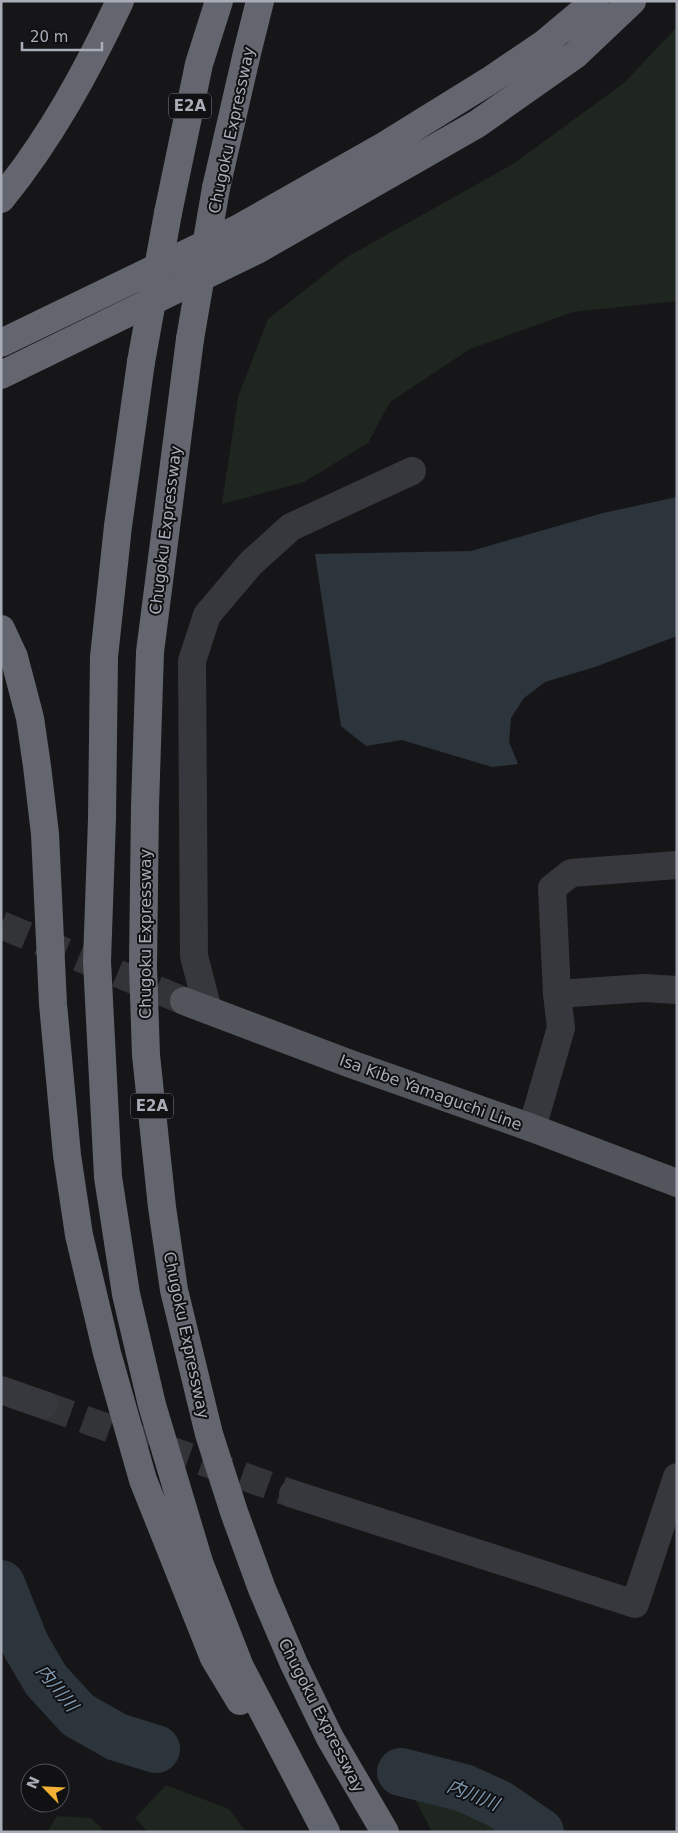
<svg xmlns="http://www.w3.org/2000/svg" width="678" height="1833" viewBox="0 0 678 1833" font-family="'DejaVu Sans','Noto Sans JP',sans-serif">
<rect width="100%" height="100%" fill="#161618"/>
<path fill="#1e261f" d="M677 27V301L573 312 470 349 390 402 368 443 304 482 222 504 238 397 268 319 347 257 513 164 624 83Z
M166 1785 229 1809 246 1832H148L135 1818Z
M452 1796 513 1832H432L414 1797Z
M57 1816 91 1818 105 1832H47Z"/>
<path fill="#2c353c" d="M677 497V636L595 667 545 682 524 698 511 718 509 742 518 764 492 767 402 740 366 746 341 726 315 554 471 551 603 513Z"/>
<g fill="none" stroke-linecap="round" stroke-linejoin="round">
<path stroke="#2c353c" stroke-width="48" d="M1 1584 26 1646 46 1680 78 1715 117 1737 156 1749
M401 1772 464 1788 499 1804 540 1832"/>
<path stroke="#333438" stroke-width="28" stroke-dasharray="28 14" stroke-linecap="butt" d="M44 1405 293 1494"/>
<path stroke="#333438" stroke-width="28" stroke-dasharray="28 14" stroke-linecap="butt" d="M1 925 184 1001"/>
<path stroke="#37383d" stroke-width="28" d="M557 994 644 988 677 990
M208 1010 194 956 192 661 207 615 251 563 291 527 412 471
M532 1128 561 1028 557 994 552 888 571 873 677 865
M1 1390 44 1405
M293 1494 635 1604 677 1477"/>
<path stroke="#53555c" stroke-width="28" d="M184 1001 348 1063 532 1128 677 1183"/>
<path stroke="#63666e" stroke-width="28" d="M216 188 247 53 260 1
M1 199C50 139 87 71 120 1
M168 213 199 64 219 1
M190 339 150 652 145 806 143 966 146 1055 162 1207 174 1290 209 1434 234 1512 262 1589 294 1664 330 1738 385 1832
M1 343 241 227 384 146 489 81 545 43 595 1
M141 362 118 526 104 657 102 819 97 961 108 1177 126 1294 152 1405 199 1562 240 1667 326 1832
M1 375 257 250 477 124 575 55 632 1
M1 629 14 657 30 718 37 766 45 834 53 1004 67 1155 79 1235 107 1353 143 1480 214 1658 240 1701"/>
<path stroke="#63666e" stroke-width="28" d="M190 339 216 188
M141 362 168 213"/>
</g>
<g text-anchor="middle" stroke-width="4" stroke-linejoin="round" paint-order="stroke">
<g fill="#111113" stroke="#7b7e86" stroke-width="1">
<rect x="169" y="93.5" width="42" height="25" rx="4"/>
<rect x="131" y="1093.5" width="42" height="25" rx="4"/>
</g>
<g font-size="15" font-weight="bold" fill="#a8adb8">
<text x="190" y="111">E2A</text>
<text x="152" y="1111">E2A</text>
</g>
<g font-size="16" fill="#a8adb8" stroke="#111113">
<text transform="translate(231 130) rotate(-78)" y="6">Chugoku Expressway</text>
<text transform="translate(165 530) rotate(-83)" y="6">Chugoku Expressway</text>
<text transform="translate(145 934) rotate(-90)" y="6">Chugoku Expressway</text>
<text transform="translate(431 1092) rotate(20)" y="6">Isa Kibe Yamaguchi Line</text>
<text transform="translate(187 1335) rotate(78)" y="6">Chugoku Expressway</text>
<text transform="translate(322 1715) rotate(63)" y="6">Chugoku Expressway</text>
</g>
<g font-size="18" font-style="italic" fill="#7f9bb3" stroke="#111113">
<text transform="translate(57 1688) rotate(51)" y="6">内川川</text>
<text transform="translate(473 1795) rotate(22)" y="6">内川川</text>
</g>
</g>
<rect width="678" height="1833" fill="none" stroke="#a8adb8" stroke-width="5"/>
<g transform="translate(45 1788) rotate(294)"><circle r="24" fill="#111113" stroke="#4d4f55"/>
<path d="M0-4L9 19L0 12L-9 19Z" fill="#f2b134"/>
<text y="-8" font-size="14" font-weight="bold" text-anchor="middle" fill="#a8adb8">N</text>
</g>
<path d="M22 42v8h80v-8" fill="none" stroke="#a8adb8" stroke-width="2.5"/>
<text x="30" y="42" font-size="15" fill="#a8adb8" stroke="#111113" stroke-width="4" paint-order="stroke">20 m</text>
</svg>
